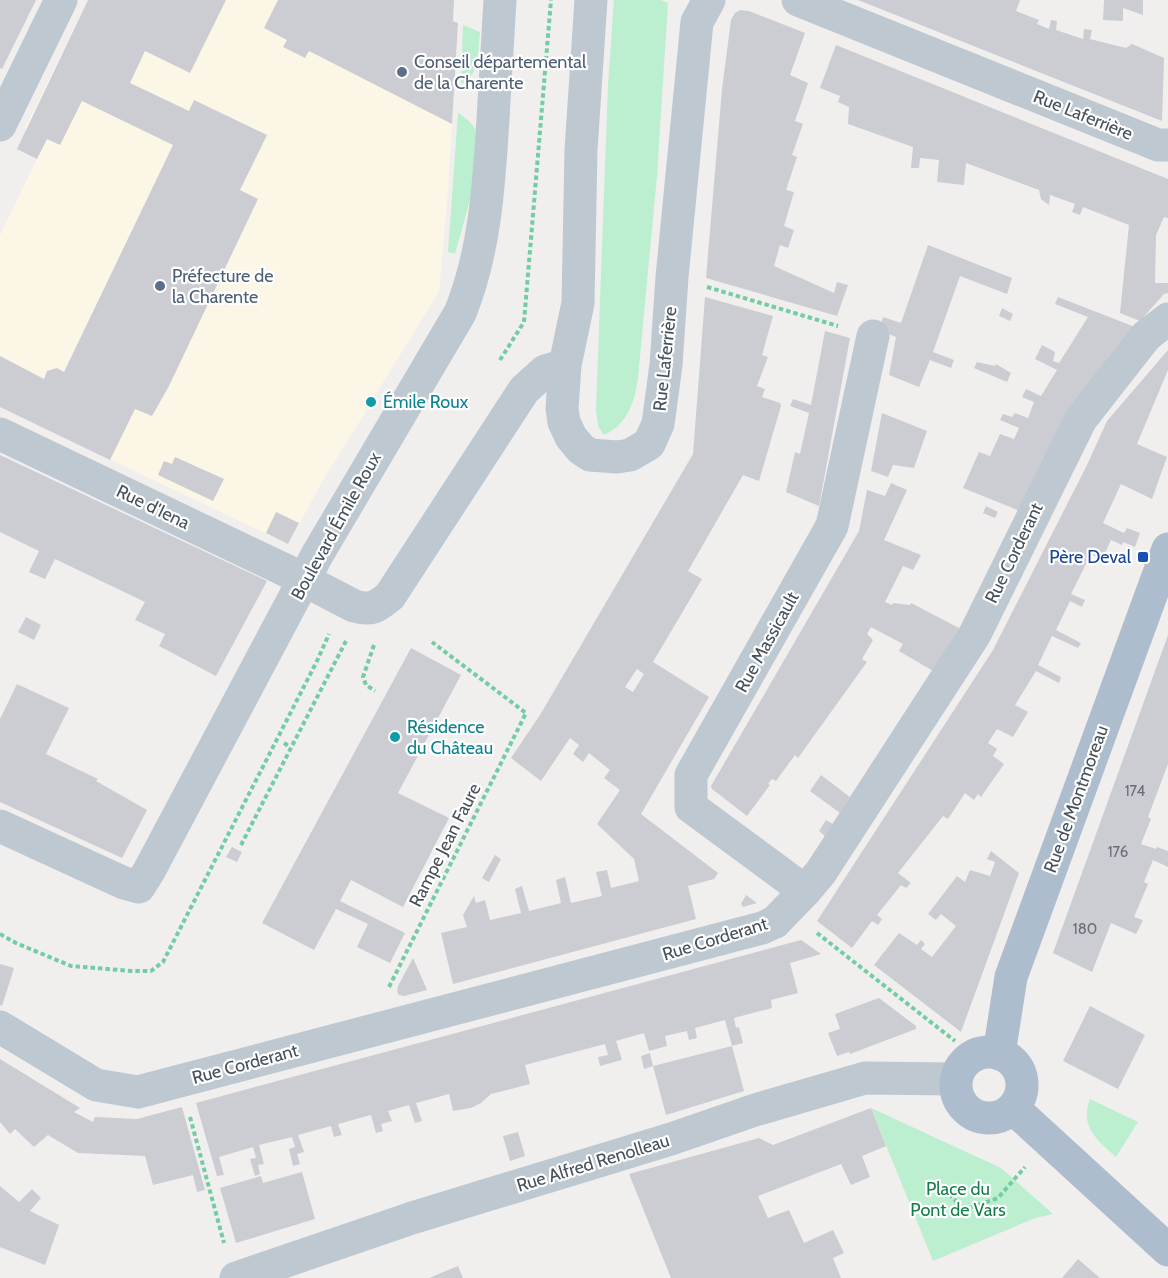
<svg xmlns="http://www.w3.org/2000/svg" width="1168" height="1278" viewBox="0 0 1168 1278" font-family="Cabin,sans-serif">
<rect width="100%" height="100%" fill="#f1eeee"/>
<path fill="#fcf6e7" d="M88 0H454L453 20 458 23 448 191 439 292 374 397H372L365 408 367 410 326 475 288 544 0 407V235L37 159 25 128Z"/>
<path fill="#bbefd0" d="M614 0H661L668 3 657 176 638 378C635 401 628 424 604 435L598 426 596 409 608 85Z
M463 25 480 32C478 50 480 76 461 84Z
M458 113C465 117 471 122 475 129 487 152 462 228 455 254L448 252Z
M1090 1099 1138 1122 1116 1157C1098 1141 1079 1126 1090 1099Z
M871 1108 1001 1168 1053 1214 1035 1218 933 1261Z"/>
<path fill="#cbcdd3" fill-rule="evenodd" d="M0 0H36L2 69 0 68Z
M88 0H226L190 73 145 51 130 83 189 111 194 100 267 135 240 190 258 199 169 386 152 416 135 409 110 460 0 407V356L44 379 47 371 57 368 64 372 173 145 82 101 60 145 47 139 37 159 17 149Z
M278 0H454L453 21 458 23 452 124 309 51 305 58 283 47 287 40 264 28Z
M858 0H1020L1016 11 1039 20 1037 24 1049 29 1051 20 1057 21 1056 30 1083 39 1084 29 1092 30 1090 39 1126 48 1132 44 1164 58 1162 121Z
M1104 0H1143V15L1123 8V21L1103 20Z
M740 10 749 11 805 33 790 75 808 83 795 121 803 124 792 155 797 157 786 190 794 192 784 226 794 230 788 248 780 245 774 266 834 293 837 282 848 285 837 316 706 278 722 89 731 20 735 13Z
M836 45 1168 179V218L1164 217 1156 235 1155 283H1168V293L1164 294 1140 321 1120 313 1129 225 1083 207 1080 215 1072 212 1075 204 1050 195 1049 205 1041 199 1039 190 966 163 964 185 937 182 939 160 920 158 919 168H911L913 147 848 124 849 107 838 102 840 96 820 88Z
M928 245 1012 278 1007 294 960 276 933 352 954 360 951 368 930 360 919 387 889 375 896 337 879 330 883 317 901 323Z
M705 297 773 316 762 355 768 357 757 386 765 389 762 397 780 403 781 406 759 481 743 475 688 571 702 579 653 662 709 697 641 814 718 873 714 879 688 886 696 919 453 984 441 933 467 927 463 915 474 896 476 903 485 900 490 920 521 913 515 889 522 886 529 911 561 903 556 880 565 877 571 903 602 896 596 872 607 870 611 888 639 881 634 859 597 824 620 790 604 778 610 770 589 753 583 762 573 754 579 745 570 738 541 781 511 758 540 715 693 454ZM637 669 644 674 633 692 625 687Z
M1058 297 1135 327 1020 511 963 488 979 452 990 456 1000 434 1014 439 1019 428 1000 420 1003 414 1012 417 1015 413 1028 418 1034 402 1022 397 1026 389 1041 396 1057 370 1035 359 1042 345 1055 352 1053 361 1059 363 1088 317 1055 304Z
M1002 308 1013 314 1010 321 999 316Z
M825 331 850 338 819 506 786 492 795 452 800 454 809 413 790 406 793 399 811 405Z
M1168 350V370L1137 444 1167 457 1152 499 1121 484 1103 523 1124 533 1127 528 1140 533 1135 547 1123 542 1122 545 1111 540 1102 560 1091 554 1071 594 1085 600 1082 607 1070 601 1056 630 1081 643 1078 648 1052 636 1038 665 1061 677 1059 683 1036 671 1015 705 1028 712 1013 737 997 729 988 743 997 749 993 756 1004 764 981 797 978 794 974 800 965 793 948 819 943 816 898 873 911 883 906 888 901 885 877 915 882 919 878 925 872 921 852 948 817 921 993 650 1086 467 1107 421Z
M977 362 995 366 996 364 1011 373 1007 382 974 368Z
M882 413 927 431 914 468 893 465 888 477 871 471Z
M0 455 267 581 216 676 159 646 165 634 135 620 145 602 55 559 45 579 29 572 39 551 0 532Z
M175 457 224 479 213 501 158 475 164 461 172 464Z
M891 483 907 490 884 540 921 555 913 570 903 566 885 602 892 605 893 603 910 605 911 603 959 628 933 671 899 651 903 644 871 627 867 634 873 640 862 659 867 662 798 758 795 755 776 781 772 779 768 784 770 785 747 816 712 789 711 786 859 531 867 490 885 496Z
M986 506 998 512 995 518 983 513Z
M276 512 299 523 288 544 266 533Z
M26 617 41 625 34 640 18 632Z
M1168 635V764L1148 817 1151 819 1141 844 1156 849 1157 847 1168 851V867L1153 860 1144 882 1148 884 1134 917 1143 920 1136 934 1111 923 1092 972 1053 953Z
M411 648 461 675 398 793 449 818 403 907 351 880 340 901 405 933 390 963 357 947 368 924 336 909 314 950 262 923Z
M17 684 69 708 46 754 98 779 96 781 147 810 122 858 0 802V719Z
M821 775 850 797 840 813 810 791Z
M826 820 833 824 825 836 819 831Z
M232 847 242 852 237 862 226 857Z
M991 851 1019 873 961 1032 874 965 899 933 917 945 921 940 925 944 921 949 932 957 956 926 941 914 936 920 928 914 957 876 965 882 970 870 990 876 995 862 987 859Z
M495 855 501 859 489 882 482 878Z
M746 895 757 903 743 907 741 904Z
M801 940 821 954 790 963 798 993 771 1000 772 1008 734 1018 736 1028 739 1027 743 1043 732 1046 725 1020 695 1028 697 1038 689 1040 687 1031 665 1036 667 1046 649 1051 644 1033 616 1041 622 1060 600 1066 598 1057 608 1055 605 1044 525 1065 530 1084 491 1094 481 1103 471 1108 453 1111 449 1094 416 1103 422 1121 415 1123 409 1105 388 1111 392 1121 381 1124 383 1131 376 1133 371 1115 338 1124 342 1135 334 1137 331 1126 298 1135 304 1152 297 1154 300 1164 293 1166 289 1149 295 1147 292 1137 259 1145 264 1164 258 1165 260 1174 255 1176 250 1159 256 1158 253 1147 219 1157 224 1175 217 1176 196 1103Z
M413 958 427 990 404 996 399 995 397 992 398 986Z
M0 964 14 968 2 1006 0 1005Z
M879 998 916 1026V1029L850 1054 849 1052 837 1056 828 1033 840 1029 835 1014Z
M1090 1006 1145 1035 1118 1089 1063 1061Z
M732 1046 744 1091 666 1115 653 1066 644 1069 641 1056 650 1053 653 1066Z
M0 1059 80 1108 74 1112 93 1122 95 1117 137 1119 182 1107 205 1190 197 1192 193 1175 153 1185 145 1156 78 1153 48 1135 34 1147 15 1129 10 1134 0 1122Z
M871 1108 886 1146 862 1156 870 1177 851 1185 841 1164 758 1196 768 1218 789 1210 804 1243 833 1230 844 1253 833 1258 841 1278H671L629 1174 759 1138 773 1145Z
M518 1132 525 1156 510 1161 503 1136Z
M302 1172 315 1219 236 1243 220 1188 261 1176 263 1183Z
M0 1186 19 1202 32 1189 41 1198 30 1211 59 1225 45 1265 0 1247Z
M1078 1259 1100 1278H1062Z
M458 1266 463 1278H429Z"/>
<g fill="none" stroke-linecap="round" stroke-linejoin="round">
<path stroke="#73cda3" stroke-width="4" stroke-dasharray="4.5 3" stroke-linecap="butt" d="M707 287 838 326
M500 360 524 322 551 0
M374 645 363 677 366 685 375 691
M284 743 290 747
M241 845 346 641
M817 933 955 1041
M0 934 16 943 71 966 132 971H151L163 962 317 661 329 634
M389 987 526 713 432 642
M190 1117 224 1243
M949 1194 964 1210 998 1198 1025 1167"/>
<path stroke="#bec8d0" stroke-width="33" d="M591 0 581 150 578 303 565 365 562 409 564 422 571 437 581 449 590 455 617 457 630 455 649 444 658 424 666 365 672 277 697 22 709 0
M798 0 1158 145H1168
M0 125 61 0
M873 336 832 526 691 775V807L805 891 821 872 975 634 1081 419 1146 336 1168 319
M0 434 285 570 354 606C371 611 377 607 390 596L524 390 545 371 565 365
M0 826 124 883 139 887 149 871 317 555 460 313C485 252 489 184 493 119 495 79 498 40 500 0
M0 1027 96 1085 138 1092 762 928 775 922
M236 1278 412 1218 671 1139 755 1110 865 1078 956 1079"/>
<path stroke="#adbdcd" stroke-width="33" d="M956 1085a33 33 0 1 1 66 0a33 33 0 1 1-66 0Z
M999 1054 1011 977 1168 549
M1013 1108 1168 1250"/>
<path stroke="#bec8d0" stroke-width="33" d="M775 922 805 891"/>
</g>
<g fill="#5c6f8a" stroke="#fff" stroke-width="2">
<circle cx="402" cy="72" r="6"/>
<circle cx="160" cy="286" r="6"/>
</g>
<g fill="#0f9aa8" stroke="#fff" stroke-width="2">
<circle cx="371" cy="402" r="6"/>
<circle cx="395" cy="737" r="6"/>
</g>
<rect fill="#1a4fb4" stroke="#fff" stroke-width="2" x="1137" y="551" width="12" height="12" rx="3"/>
<g text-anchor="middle" stroke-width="4.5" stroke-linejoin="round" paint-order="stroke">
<g font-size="15" fill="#67707a">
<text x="1135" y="796">174</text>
<text x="1118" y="857">176</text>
<text x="1085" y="934">180</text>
</g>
<g font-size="18" fill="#4e5e75" stroke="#fff" text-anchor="start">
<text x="414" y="68">Conseil départemental<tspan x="414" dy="21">de la Charente</tspan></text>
<text x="172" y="282">Préfecture de<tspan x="172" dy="21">la Charente</tspan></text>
</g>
<g font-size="18" fill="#46515c" stroke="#fff">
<text transform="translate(1083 115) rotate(22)" y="6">Rue Laferrière</text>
<text transform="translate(665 359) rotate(-84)" y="6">Rue Laferrière</text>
<text transform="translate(153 507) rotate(26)" y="6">Rue d'Iena</text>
<text transform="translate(336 526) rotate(-61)" y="6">Boulevard Émile Roux</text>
<text transform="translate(1014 553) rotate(-64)" y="6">Rue Corderant</text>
<text transform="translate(767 642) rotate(-61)" y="6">Rue Massicault</text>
<text transform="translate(1076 799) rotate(-70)" y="6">Rue de Montmoreau</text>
<text transform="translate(445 845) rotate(-63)" y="6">Rampe Jean Faure</text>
<text transform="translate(715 939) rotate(-17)" y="6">Rue Corderant</text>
<text transform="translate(245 1064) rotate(-15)" y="6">Rue Corderant</text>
<text transform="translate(593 1163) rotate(-17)" y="6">Rue Alfred Renolleau</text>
</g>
<g font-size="18" fill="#0d838f" stroke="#fff" text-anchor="start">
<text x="383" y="408">Émile Roux</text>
<text x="407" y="733">Résidence<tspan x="407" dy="21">du Château</tspan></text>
</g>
<g font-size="18" fill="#164399" stroke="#fff" text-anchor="end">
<text x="1131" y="563">Père Deval</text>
</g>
<g font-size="18" fill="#167e4c" stroke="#fff">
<text x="958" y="1195">Place du<tspan x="958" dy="21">Pont de Vars</tspan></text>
</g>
</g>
</svg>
